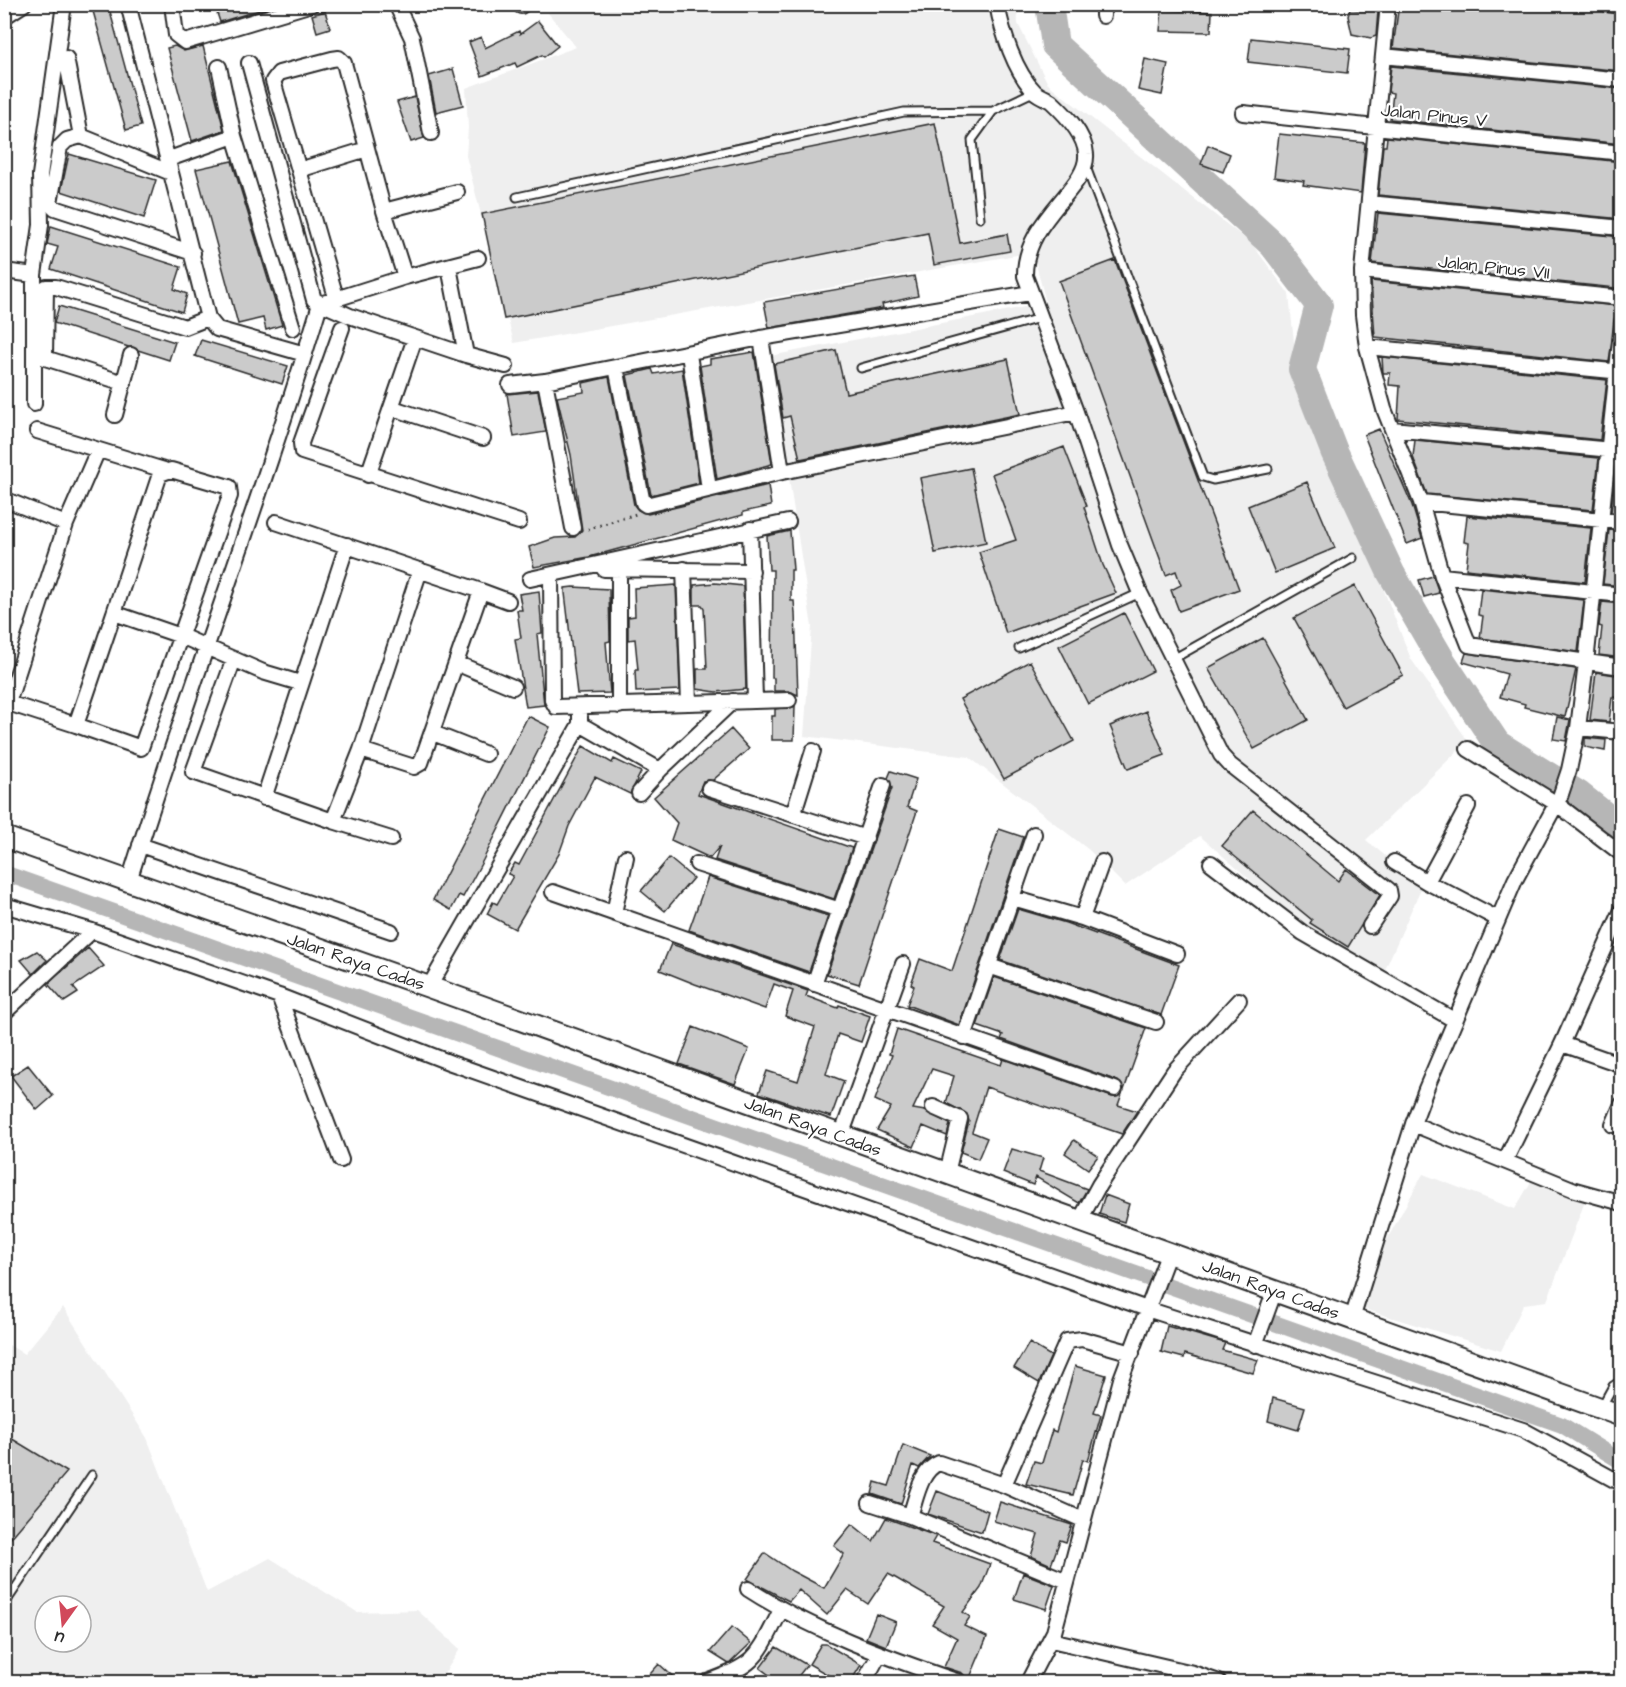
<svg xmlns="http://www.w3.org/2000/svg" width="1626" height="1687" viewBox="0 0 1626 1687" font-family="'Architects Daughter',sans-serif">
<rect width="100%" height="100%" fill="#fff"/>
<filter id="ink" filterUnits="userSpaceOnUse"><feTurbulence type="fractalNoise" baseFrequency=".0167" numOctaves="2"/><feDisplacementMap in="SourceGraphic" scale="12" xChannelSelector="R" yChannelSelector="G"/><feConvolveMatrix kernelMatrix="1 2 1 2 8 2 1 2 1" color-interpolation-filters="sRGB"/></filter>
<g filter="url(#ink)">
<path fill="#efefef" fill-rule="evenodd" d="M558 5H1017L1018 24 1048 84 1252 244 1289 294 1297 371 1411 659 1468 741 1366 840 1422 886 1384 972 1295 919 1200 836 1125 886 1089 850 969 757 804 736 812 627 770 356 1046 303 1033 252 514 343 466 156 468 128 466 88 576 47 548 13Z
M1423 1174 1515 1209 1532 1180 1587 1196 1547 1301 1524 1304 1501 1351 1351 1305Z
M63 1307 147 1438 207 1592 270 1558 357 1612 417 1610 460 1649 439 1682H5L4 1342 24 1354ZM45 1606H81V1642H45Z"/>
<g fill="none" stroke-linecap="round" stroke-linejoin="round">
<path stroke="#b6b6b6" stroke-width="16" d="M4 873 1562 1425 1622 1462"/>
<path stroke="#b6b6b6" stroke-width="28" d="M1049 4 1055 45 1273 245 1319 305 1302 369 1334 451 1391 573 1442 661 1497 744 1579 795 1622 829"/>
</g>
<path fill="#cbcbcb" stroke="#2b2b2b" stroke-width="1.5" d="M91 4H108L141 126 126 130Z
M214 4H279L220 22Z
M1399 4H1548L1600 9 1622 15V71L1393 48Z
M1350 9 1378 11 1376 36 1371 38 1352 34 1348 16Z
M1162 10 1212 12 1211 32 1160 31Z
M325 11 330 28 317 32 312 15Z
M538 21 558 46 544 57 542 55 517 67 515 63 482 76 469 42 481 37 485 48 519 31 520 34Z
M1251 38 1350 49 1347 73 1248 62Z
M175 46 184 51 203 46 224 130 192 141 167 48Z
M1145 59 1168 64 1162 95 1138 90Z
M1391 66 1622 89V144L1390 119 1393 93 1388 92Z
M453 69 463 105 436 112 429 76Z
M415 97 424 138 411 142 397 102Z
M935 123 960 243 1007 234 1010 251 934 265 928 233 504 319 482 214Z
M1279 134 1365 143 1361 193 1303 185 1304 181 1274 177Z
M1387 137 1622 162V219L1378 195 1383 146H1386Z
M1208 145 1230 154 1223 172 1201 164Z
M69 154 156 180 144 218 61 191Z
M232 161 282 325 266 330 263 318 238 324 196 169Z
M1378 213 1622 237 1616 288 1372 263Z
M51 226 181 267 174 289 187 294 182 312 51 269 58 247 47 244Z
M1115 260 1239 589 1179 611 1171 590 1181 585 1176 571 1166 575 1059 281Z
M914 276 918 296 882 304 883 308 769 328 764 302Z
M1371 281 1617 306 1609 362 1375 337Z
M59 306 175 342 169 360 54 323Z
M201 340 288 366 282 384 195 356Z
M836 350 846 393 1008 359 1020 414 800 459 790 416 783 418 774 364Z
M754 352 772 464 717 479 700 366 710 364V359Z
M1382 357 1607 380 1600 440 1398 419 1400 386 1389 385 1390 373H1383Z
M652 369 654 374 682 369 699 483 651 495 627 375Z
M609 377 634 505 638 510 648 514 768 485 771 506 743 512V515L589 557 534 567 529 547 555 538 575 537 582 530 571 455 557 397 584 392 583 383Z
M538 391 546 432 514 437 507 394Z
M1379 429 1412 505 1422 538 1407 544 1364 435Z
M1415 440 1599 458 1593 510 1427 494 1413 457Z
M1064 447 1087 506 1084 507 1103 565 1116 593 1006 633 979 552 1016 540 992 474Z
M1617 460H1622V513L1611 512Z
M971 468 986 542 935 553 920 478Z
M1307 482 1335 548 1275 573 1248 506Z
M1467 516 1591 528 1585 582 1466 569 1469 543 1464 542Z
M1609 530 1622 531V586L1603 584Z
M790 531 793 570H791V601H794L795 613 798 695 789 691H774V678H772L773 570H769L767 536Z
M1433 576 1439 593 1424 597 1419 580Z
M715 583 743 586 746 689 716 692 697 689V669H707L704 608 702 605H694V585Z
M676 585 680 690 636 692 635 670H638L635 639 628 640V617L635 616 634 588Z
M1355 586 1403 675 1343 707 1294 618Z
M573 587 609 589 610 641 606 642 610 693 577 694 565 593V588Z
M1481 589 1584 600 1578 652 1480 638 1483 616 1478 615Z
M539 591 542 633 537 634 544 705 526 707 515 639 521 638 517 610H522L519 594Z
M1602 602 1622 604V658L1599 655 1602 627 1599 626Z
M1124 613 1153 671 1088 704 1059 646Z
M1263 638 1308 720 1254 749 1208 668Z
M1466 653 1576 669 1565 717 1524 707 1525 704 1500 697 1507 674 1463 662Z
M1030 661 1074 741 1004 779 960 699Z
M1596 672 1622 676V698L1612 697 1609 722 1590 720Z
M795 706 794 740H772V716H775V709Z
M1146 711 1165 755 1128 769 1110 726Z
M528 716 550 727 483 860 463 897 459 895 451 910 433 900Z
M1557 717 1570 720 1566 741 1553 739Z
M731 729 749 749 713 780 703 781 698 794 852 848 834 899 715 860 720 846 710 858 671 840 677 823 654 797Z
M1585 738 1606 740 1605 751 1585 747Z
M583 746 612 763 614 759 641 772 630 794 595 777 569 826 559 854 515 929 487 914 493 902 497 904 513 876 508 874 515 863 519 865Z
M891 771 916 779 907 807 917 811 859 984 827 974 892 788 888 778Z
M1253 810 1338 881 1346 869 1380 895 1348 947 1310 923 1312 920 1222 846Z
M999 829 1023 837 959 1025 907 1005 914 986 911 984 920 959 952 971Z
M669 858 693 878 665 911 641 891Z
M708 877 828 916 809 972 689 930Z
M1018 909 1066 923 1179 965 1161 1015 1000 960Z
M671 944 808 991 806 996 838 1008 839 1005 870 1016 861 1042 838 1034 826 1074 844 1081 831 1117 759 1093 767 1071 798 1081 815 1027 785 1016 793 991 774 984 765 1009 695 984 660 970Z
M88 948 104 966 73 987 78 993 64 1002 48 984Z
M37 951 47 960 33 974 21 960Z
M994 977 1146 1028 1124 1090 1118 1081 1001 1039 1003 1035 977 1026Z
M693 1027 749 1049 735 1084 679 1064Z
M897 1029 1001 1065 1003 1059 1112 1097 1122 1094 1118 1105 1137 1111 1122 1134 986 1087 972 1132 987 1138 978 1159 961 1152 969 1121 967 1114 946 1103 954 1076 932 1069 913 1109 925 1111 950 1124 947 1136 923 1126 914 1147 877 1130 891 1107 875 1100 892 1055 889 1054Z
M28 1065 53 1096 37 1110 11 1076Z
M1074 1140 1098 1156 1088 1169 1065 1153Z
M1012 1149 1043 1158 1039 1171 1087 1189 1079 1203 1036 1177 1033 1185 1003 1173Z
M1105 1195 1129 1204 1124 1222 1099 1214Z
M1167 1326 1225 1343 1222 1350 1258 1360 1253 1373 1185 1354 1184 1358 1161 1352Z
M1029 1343 1051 1356 1039 1383 1014 1368Z
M1075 1366 1106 1375 1094 1413 1101 1415 1088 1461 1083 1459 1073 1495 1026 1484 1034 1461 1042 1463 1052 1430 1056 1432Z
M1273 1398 1305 1407 1298 1430 1268 1421Z
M4 1434 67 1472 4 1546Z
M903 1445 930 1456 919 1468 913 1465 901 1504 872 1494 875 1482 889 1486Z
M937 1491 988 1511 982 1532 928 1514Z
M1000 1502 1072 1525 1066 1542 1060 1540 1051 1565 1031 1556 1038 1534 994 1521Z
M886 1518 936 1536 932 1543 990 1564 981 1588 963 1612 970 1617 964 1626 987 1637 969 1680 962 1673 944 1667 957 1638 932 1624 944 1606 892 1576 888 1574 868 1604 847 1590 827 1615 799 1590 789 1601 747 1579 765 1553 792 1571 824 1588 844 1554 834 1546 852 1524 873 1541Z
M1023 1573 1054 1585 1046 1609 1014 1599Z
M876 1614 896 1622 886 1646 866 1638Z
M732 1627 751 1643 729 1664 710 1652Z
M821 1644H826L861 1665 850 1683H842L809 1664Z
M776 1647 807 1665 793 1683H780L760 1668Z
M659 1664 680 1683H642Z"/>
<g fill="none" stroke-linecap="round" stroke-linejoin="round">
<g stroke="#2b2b2b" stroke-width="11">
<path id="lane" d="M1086 167 1203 477 1213 480 1268 469
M517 197 904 112 993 111
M980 218 972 140 993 111 1035 91
M861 368 1040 318
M1019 648 1140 593
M1173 659 1353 558
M1602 1406 1613 1386 1622 1380
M4 1605 92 1475"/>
</g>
<g stroke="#2b2b2b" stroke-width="18">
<path id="street" d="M128 4 208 318
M172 4 176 35 185 42 312 4
M396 4 412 38 431 133
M520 4 521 6
M997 4C1002 32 1015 72 1035 92 1040 96 1046 98 1051 101 1065 114 1085 134 1086 154 1089 188 1024 219 1025 276L1076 412 1120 545 1140 593 1221 755 1230 765 1389 890 1390 896 1370 926
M1388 4 1362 271 1363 315 1367 347 1384 409 1421 502 1442 576 1469 645 1622 667
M1607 4 1622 6
M1103 16V4
M4 17 24 4
M1383 56 1622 80
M66 58 81 136
M249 63 314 300 350 316 466 355
M219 67 234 136 293 328
M1243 113 1622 153
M169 159 234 136
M299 170 367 149
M171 173 81 136 67 140 60 147 50 203 55 208 193 253
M1369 203 1622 228
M384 211 457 192
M449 267 466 355 506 366
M4 271 34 275
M1362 271 1622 298
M336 297 273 81 279 73 332 59 339 58 344 63 384 211 405 277
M342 328 301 443 302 452 519 522
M761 338 782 472
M1367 347 1622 372
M689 354 709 489
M616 367 643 503 646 505 782 472 1076 412
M545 381 573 528
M124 383 45 358 46 287H56L185 327 208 318 217 329 305 354
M510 385 545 381 761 338 1030 293
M34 404V275L41 225 40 175 64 4
M393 408 483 438
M115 415 131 355
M1392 429 1622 451
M37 431 164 470
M368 475 415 338
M4 499 66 524
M1421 502 1622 522
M276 522 481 591 421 763 414 767 361 750
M750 529 755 700
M604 569 752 571
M684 569 689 703
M619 570V706
M551 575 552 700 556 707 789 700
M1442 576 1622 595
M530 579 788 522
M481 591 508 601
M114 613 160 474 171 470 229 487 230 496 141 748 76 725 114 613 181 636 263 672 300 683
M234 659 193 772 333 821 361 750 420 570
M456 663 513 687
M580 724 660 770 733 701
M76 725 8 703 66 524 98 450
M1578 728 1622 732
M433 733 486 754
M1468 749 1557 804 1622 854
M709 788 866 838
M639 793 660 770
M264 798 347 545
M793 815 813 751
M333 821 391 839
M140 845 391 931
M1394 862 1427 882 1498 919
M1211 863 1303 933 1454 1020
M697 864 840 910
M129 881C189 687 262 498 320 304L405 277 478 258
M1427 882 1468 806
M553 892 1115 1089
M1013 898 1082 918 1177 954
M4 905 92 931 279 996 451 1063 1150 1310 1523 1430 1622 1484
M614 913 626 857
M1082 918 1102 862
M989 966 1156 1022
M814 984 883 785
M429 987 580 724V707
M279 996 341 1160
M4 1013 92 931
M964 1037 1034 834
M1562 1044 1622 1065
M933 1107 960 1119 947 1173
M1413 1124 1575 1190 1622 1203
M1613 1125 1622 1104
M841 1136 903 964
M1505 1161 1562 1044 1622 910
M1080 1220 1099 1185 1174 1071 1239 1000
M1352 1319 1413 1124 1426 1089 1515 880 1560 797 1569 770 1578 728 1586 663 1622 322
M1255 1345 1275 1290
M1004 1485 1067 1341 1082 1339 1132 1353
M870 1503 910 1516 1067 1581
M910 1516C916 1500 920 1470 939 1463L1004 1485 1083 1520
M748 1589C813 1631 886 1657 959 1682
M1051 1640 1193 1673 1219 1682
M707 1682C758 1664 757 1657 781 1610
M864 1682 879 1655
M1028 1682 1054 1632 1121 1379 1169 1252"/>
</g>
<g stroke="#2b2b2b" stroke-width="24">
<path id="secondary" d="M4 837 429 987 1622 1416"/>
</g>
<path stroke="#2b2b2b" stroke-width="3" stroke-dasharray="1.5 4.5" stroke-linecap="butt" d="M588 529 636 514"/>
<use href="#lane" stroke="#fff" stroke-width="7"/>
<use href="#street" stroke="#fff" stroke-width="14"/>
<use href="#secondary" stroke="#fff" stroke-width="20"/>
</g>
</g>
<g text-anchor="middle" stroke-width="4.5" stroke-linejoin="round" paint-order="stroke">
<g font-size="18" fill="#2b2b2b" stroke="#fff">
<text transform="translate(1434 115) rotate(6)" y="6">Jalan Pinus V</text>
<text transform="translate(1494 267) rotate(6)" y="6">Jalan Pinus VII</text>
<text transform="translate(356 961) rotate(19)" y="6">Jalan Raya Cadas</text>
<text transform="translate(813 1126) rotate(20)" y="6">Jalan Raya Cadas</text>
<text transform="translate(1271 1289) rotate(20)" y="6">Jalan Raya Cadas</text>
</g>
</g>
<rect width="1626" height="1687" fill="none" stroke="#fff" stroke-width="24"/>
<rect x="12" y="12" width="1602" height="1663" fill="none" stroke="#2b2b2b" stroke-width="2" filter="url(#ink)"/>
<g transform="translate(63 1624) rotate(195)"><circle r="28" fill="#ffffff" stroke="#aaaaaa" stroke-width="1.5"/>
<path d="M0-4.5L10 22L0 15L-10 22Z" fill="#d1495b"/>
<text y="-9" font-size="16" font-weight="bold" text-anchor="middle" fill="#2b2b2b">U</text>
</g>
</svg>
